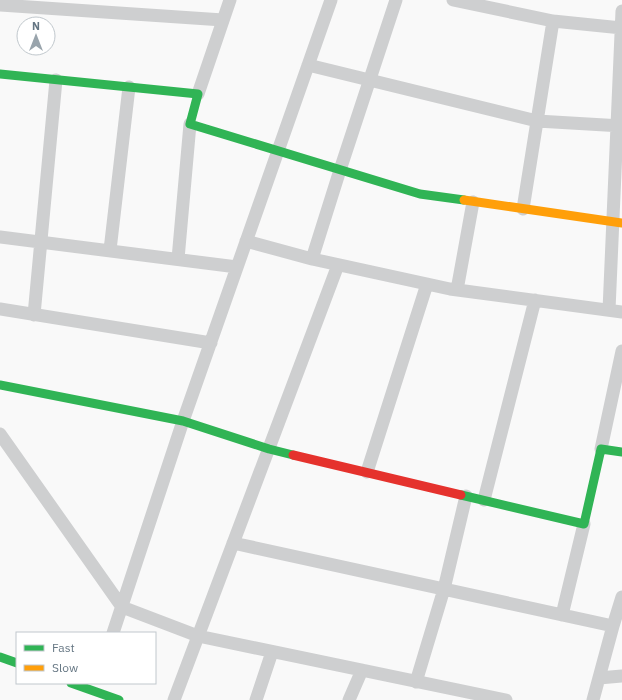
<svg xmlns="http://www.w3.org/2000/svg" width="622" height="700" viewBox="0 0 622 700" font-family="'IBM Plex Sans',sans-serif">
<rect width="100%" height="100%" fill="#f9f9f9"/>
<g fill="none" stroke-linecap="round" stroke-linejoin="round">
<path stroke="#cecfd0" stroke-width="13" d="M396 0 340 170 312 259 450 289 622 312
M453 0 553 21 622 28
M0 5 223 20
M308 65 537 121 622 126
M198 94 230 0
M523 209 553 21
M0 237 237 267
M246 241 312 259
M110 250 129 87
M178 259 190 124
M457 290 473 202
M0 309 211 343
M609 310 622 11
M34 315 56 80
M0 434 122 607 198 636 506 700
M601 449 622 351
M367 472 427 284
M484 500 535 300
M233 543 613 626 622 597
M562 615 584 524
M113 633 183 421 331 0
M599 678 622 676
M416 682 444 589 466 496
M174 700 338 265
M256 700 272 652
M349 700 362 670
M593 700 613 626"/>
<path stroke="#30b455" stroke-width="9" d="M0 74 198 94 190 124 420 194 464 200
M0 385 183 421 269 449 293 455
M461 495 584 524 601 449 622 452
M0 657 17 663
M71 683 119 700"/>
<path stroke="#ff9f0a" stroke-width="9" d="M464 200 622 223"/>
<path stroke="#e5322d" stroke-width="9" d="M293 455 461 495"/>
</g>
<rect x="16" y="632" width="140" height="52" fill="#ffffff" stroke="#c1c8cd"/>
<rect x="24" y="645" width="20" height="6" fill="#30b455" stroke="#c1c8cd"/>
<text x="52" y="652" font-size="12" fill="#657683">Fast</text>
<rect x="24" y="665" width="20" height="6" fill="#ff9f0a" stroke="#c1c8cd"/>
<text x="52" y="672" font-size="12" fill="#657683">Slow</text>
<g transform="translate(36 36)"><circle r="19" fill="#ffffff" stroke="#c1c8cd"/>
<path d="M0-3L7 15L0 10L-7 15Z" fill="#99a4ac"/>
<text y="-6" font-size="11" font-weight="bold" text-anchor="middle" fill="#657683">N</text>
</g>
</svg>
